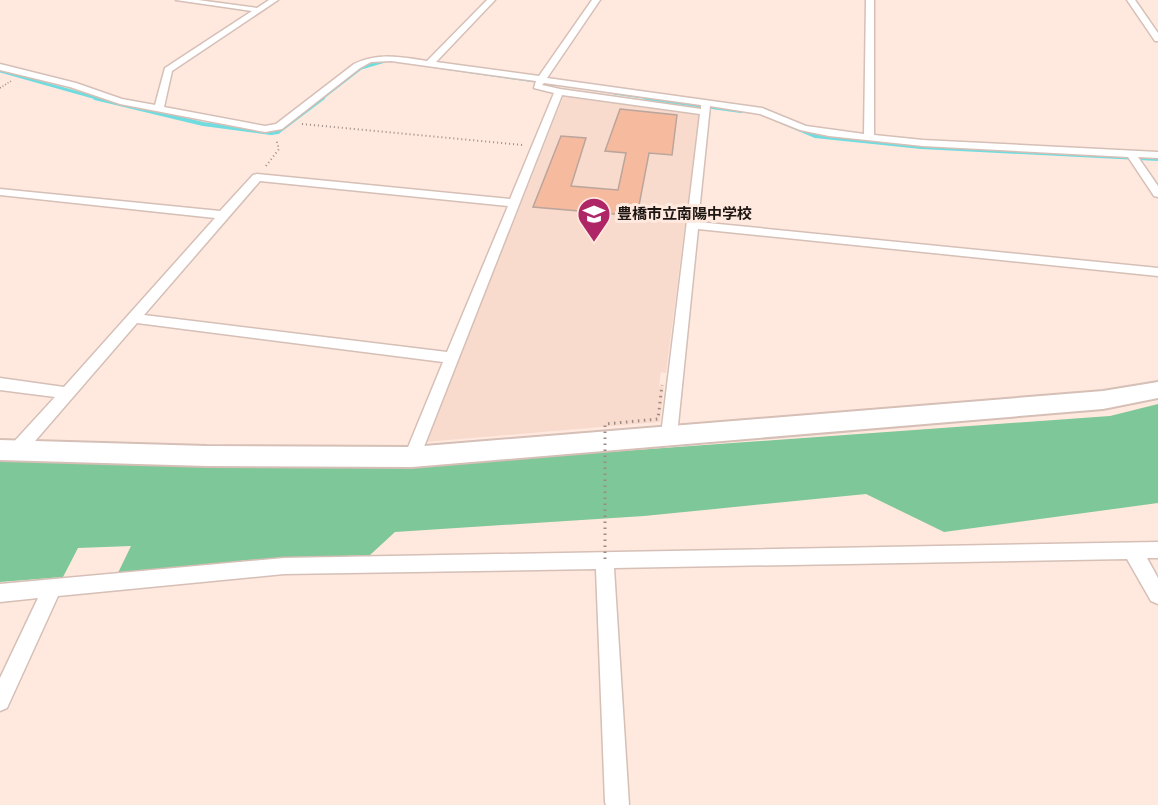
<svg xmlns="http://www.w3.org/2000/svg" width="1158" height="805" viewBox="0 0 1158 805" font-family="'Fira Sans','Noto Sans JP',sans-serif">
<rect width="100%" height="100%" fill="#ffe9df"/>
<path fill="#f9dbce" d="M564 95 699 115 666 373 661 372 659 386 664 387 660 422 426 442Z"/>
<path fill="#7ec798" d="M1158 404V503L944 532 866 494 644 516 395 532 370 555 247 560 116 577 131 546 78 548 63 577 0 582V461L400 467 1110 416Z"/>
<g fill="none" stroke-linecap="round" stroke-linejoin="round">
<path stroke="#71dcdf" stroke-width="3" d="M430 66 542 82
M0 71 100 99
M614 93 656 99
M321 99 361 68 385 61"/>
<path stroke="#71dcdf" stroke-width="4" d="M95 98 203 124 271 133 278 132 323 98
M646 98 741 111
M784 123 815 136 921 147 1158 159"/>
</g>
<path fill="#f6ba9f" stroke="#baa59c" stroke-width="1.5" d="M620 109 677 115 672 155 649 153 637 216 533 207 561 136 586 138 571 186 618 190 626 153 605 151Z"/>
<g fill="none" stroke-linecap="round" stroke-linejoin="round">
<g stroke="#d5bfb6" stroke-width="3">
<path id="street" d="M176 0H198L257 8 269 0H278L172 71 164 107 265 126 276 124 354 64C378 52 402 57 427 61L487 0H495L436 62 539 76 592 0H600L547 78 762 108 806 126 864 134 866 0H874V135L923 140 1158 152V158L1138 157 1158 186V197L1154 196 1128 157 923 146 829 136 800 130 760 114 710 106 698 222 1158 268V276L698 229 677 435 675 439H663L661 435 700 114 562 95 418 462 412 464 406 462 404 457 443 362 137 323 23 455 17 457 11 455 9 450 11 445 55 397 0 390V378L64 387 215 218 0 195V189L220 211 253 175 257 174 510 199 554 93 534 88 536 81 391 61 371 62 360 68 282 129 265 132 120 104 70 87 0 70V64L76 83 122 99 155 105 165 68 252 11ZM544 83 701 105V109L560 89 542 85ZM260 181 508 206 447 352 144 315Z
M1127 0H1135L1158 33V41H1155Z
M1158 542V558H1147L1158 578V604L1151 601 1127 559 614 568 629 805H606L605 802 596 569 284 574 58 596 7 708 0 711V678L38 598 0 602V584L284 558Z"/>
</g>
<g stroke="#d5bfb6" stroke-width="4">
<path id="secondary" d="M1158 382V398L1103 409 412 467 207 466 0 460V440L207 446 412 447 1103 391Z"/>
</g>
<path stroke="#9b8b84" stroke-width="1.5" stroke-dasharray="1 2" stroke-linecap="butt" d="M0 88 11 81"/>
<path stroke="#9b8b84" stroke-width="2" stroke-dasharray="1 3" stroke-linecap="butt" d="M302 124 523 145
M266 166 279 149 276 139"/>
<use href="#street" fill="#fff" fill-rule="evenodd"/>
<use href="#secondary" fill="#fff" fill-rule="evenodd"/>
<path stroke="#9b8b84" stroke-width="3" stroke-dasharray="1.5 4.5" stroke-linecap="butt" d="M605 559V424L658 419 662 385"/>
</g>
<defs>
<g id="school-pin" transform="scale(1.725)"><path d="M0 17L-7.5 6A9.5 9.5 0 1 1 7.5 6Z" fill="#af2667" stroke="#ffe9df"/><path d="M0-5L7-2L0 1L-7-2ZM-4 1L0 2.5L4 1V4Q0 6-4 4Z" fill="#fff"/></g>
</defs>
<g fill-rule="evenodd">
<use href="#school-pin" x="594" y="214"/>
</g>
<g text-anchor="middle" stroke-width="6" stroke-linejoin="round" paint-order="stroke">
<g font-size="15" font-weight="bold" fill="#1d1612" stroke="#ffe9df" text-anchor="start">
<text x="617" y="219">豊橋市立南陽中学校</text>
</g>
</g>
</svg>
